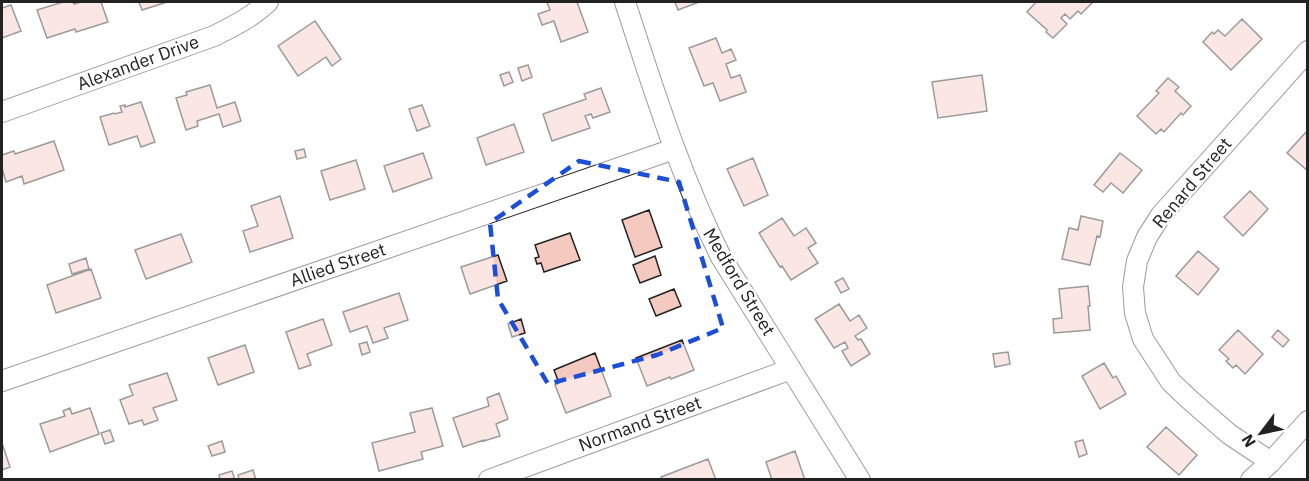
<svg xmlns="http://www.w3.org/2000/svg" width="1309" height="481" viewBox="0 0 1309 481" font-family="'IBM Plex Sans',sans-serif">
<rect width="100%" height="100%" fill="#fff"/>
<path fill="#f3c9c0" stroke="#222" stroke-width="1.5" d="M63 2H73L74 4 81 2H101L108 22 76 32 75 29 47 38 37 10Z
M139 2H167L142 10Z
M547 2H577L588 32 561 42 554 21 542 25 538 14 550 10Z
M675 2H699L678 10Z
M1036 2H1093L1081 14 1078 11 1070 19 1065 14 1061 18 1067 24 1053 38 1046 32 1047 30 1027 12Z
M11 5 21 31 2 38V8Z
M1242 19 1262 39 1231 70 1203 42 1212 32 1214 34 1218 30 1225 36Z
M315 21 341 59 332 66 326 57 298 76 278 46Z
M716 38 722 53 731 49 736 60 726 64 731 78 740 75 746 92 720 101 713 83 704 86 689 48Z
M528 65 532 77 522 81 518 68Z
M509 72 513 82 504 86 500 75Z
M982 75 987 111 938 118 932 82Z
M1168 78 1179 87 1175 91 1191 106 1183 115 1181 113 1164 132 1161 129 1156 134 1137 116 1159 93 1156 91Z
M210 85 217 108 235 102 241 121 223 127 219 114 197 121 198 126 186 130 176 98 187 95 186 92Z
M601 88 610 112 593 118 591 114 585 116 590 128 552 141 543 114 586 99 584 94Z
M141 102 155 142 141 147 137 136 109 145 100 117 114 113 115 114 122 112 120 106 125 105V107Z
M422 105 430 126 417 131 409 109Z
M514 124 524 152 486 165 477 138Z
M1308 130V171L1287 153Z
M54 141 64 170 24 184 22 176 6 182 2 168V155L14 151 15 154Z
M304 149 306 157 297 159 295 151Z
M423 153 432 178 393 192 384 166Z
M1120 153 1142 170 1123 193 1111 183 1103 192 1094 185Z
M753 158 768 195 744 206 727 169Z
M356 160 365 189 330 200 321 171Z
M1250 191 1268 209 1243 236 1224 217Z
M280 196 293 238 250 252 243 231 258 226 251 206Z
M649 210 662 247 635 257 622 220Z
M1081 216 1103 221 1100 237 1097 236 1090 265 1062 259 1069 228 1078 230Z
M782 218 794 236 806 228 816 243 808 248 818 263 791 280 782 266 780 267 759 233Z
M570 233 580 260 544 272 541 263 537 264 535 258 539 257 535 245Z
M181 234 192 262 146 279 135 250Z
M1198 251 1219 269 1198 295 1176 276Z
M498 255 507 281 470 294 461 267Z
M655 256 661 275 640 283 633 265Z
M86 258 89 269 72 274 69 264Z
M91 269 101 298 56 313 47 285Z
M843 278 849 289 841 293 835 282Z
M1088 286 1090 306H1088L1090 330 1054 333 1053 319 1062 318 1059 289Z
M674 289 681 306 656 316 649 299Z
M399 293 408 320 384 328 388 338 373 343 367 326 350 332 343 312Z
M839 304 850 321 859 315 867 328 855 336 858 340 861 339 870 354 851 366 842 351 848 348 845 342 834 348 815 319Z
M323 319 332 345 307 354 311 365 299 369 286 332Z
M521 319 525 333 512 337 508 324Z
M1238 330 1263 354 1245 374 1236 365 1233 368 1226 361 1229 359 1219 350Z
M1278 330 1289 340 1283 347 1272 337Z
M682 340 694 370 671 379 670 377 647 386 636 358Z
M367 342 370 352 362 355 359 344Z
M245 345 254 372 218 385 208 358Z
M1008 352 1010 364 995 367 993 354Z
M595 353 611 396 566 413 555 385 559 383 554 370Z
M1104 363 1113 378 1116 376 1126 394 1100 409 1082 376Z
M167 373 177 400 153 408 158 420 144 425 142 420 129 424 120 400 133 395 129 385Z
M499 393 508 419 496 424 500 436 484 441V440L463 447 453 418 489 406 487 398Z
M70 408 72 414 90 408 99 434 50 452 40 424 65 416 63 411Z
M432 408 443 446 421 452 423 459 379 471 372 443 415 432 410 413Z
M1166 427 1197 455 1179 475 1147 447Z
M110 430 114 441 105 444 101 433Z
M1083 440 1087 454 1079 457 1075 442Z
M222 441 225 452 212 456 208 446Z
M2 443 10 467 2 470Z
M795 451 805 480H772L766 462Z
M708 459 716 480H662L661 477Z
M253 470 256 480H239L238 475Z
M232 471 235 480H220L219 475Z"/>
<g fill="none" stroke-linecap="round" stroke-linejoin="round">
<g stroke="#222" stroke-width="22">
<path id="street" d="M625 2C653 88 680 175 721 257L860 480
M2 112 214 36C234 26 252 17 268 2
M2 381 674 149
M1271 462 1229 434 1190 400 1171 382 1143 339 1135 313 1133 287 1137 261 1147 237 1161 215 1308 51
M489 480 791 369
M1251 480 1271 462 1308 421"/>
</g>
<use href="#street" stroke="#fff" stroke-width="20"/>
</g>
<path d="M0 0H1309V481H0ZM579 161 679 182 723 328 657 355 548 384 498 299 490 223Z" fill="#fff" fill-opacity=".55" fill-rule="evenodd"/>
<path fill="none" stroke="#1d4ed8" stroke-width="4.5" stroke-dasharray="12 8" stroke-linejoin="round" d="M579 161 679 182 723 328 657 355 548 384 498 299 490 223Z"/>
<g text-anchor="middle" stroke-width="4.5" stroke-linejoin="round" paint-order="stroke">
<g font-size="18" fill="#222" stroke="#fff">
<text transform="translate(138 63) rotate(-20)" y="6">Alexander Drive</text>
<text transform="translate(1192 183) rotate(-50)" y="6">Renard Street</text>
<text transform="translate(338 265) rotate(-19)" y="6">Allied Street</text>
<text transform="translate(739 282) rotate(59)" y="6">Medford Street</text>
<text transform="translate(640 424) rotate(-20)" y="6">Normand Street</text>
</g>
</g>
<rect width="1309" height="481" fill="none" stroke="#222222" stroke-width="6"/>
<g transform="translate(1261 433) rotate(238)" stroke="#ffffff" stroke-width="4.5" paint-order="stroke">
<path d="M0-4.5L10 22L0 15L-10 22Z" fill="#222222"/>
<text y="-9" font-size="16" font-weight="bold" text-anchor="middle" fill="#222222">N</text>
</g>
</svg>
